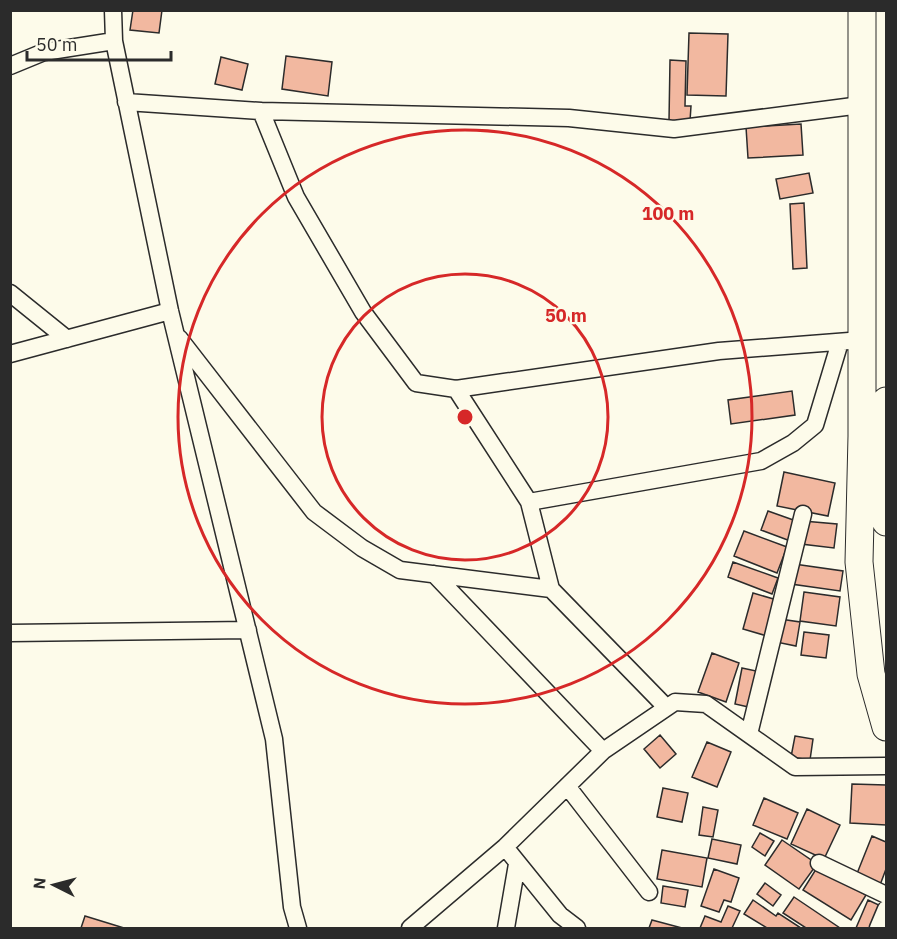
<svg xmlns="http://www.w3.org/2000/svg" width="897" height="939" viewBox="0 0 897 939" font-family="'IBM Plex Sans',sans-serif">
<rect width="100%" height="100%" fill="#fdfbea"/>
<path fill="#f2b8a0" stroke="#2b2b2b" stroke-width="1.5" d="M133 10H162L159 33 130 30Z
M689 33 728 34 726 96 687 95Z
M286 56 332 62 328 96 282 89Z
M221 57 248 64 242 90 215 84Z
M670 60 686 61 685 106H691L690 121H669Z
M801 124 803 155 748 158 746 127Z
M809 173 813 193 780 199 776 179Z
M804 203 807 268 793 269 790 204Z
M792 391 795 415 731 424 728 400Z
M784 472 835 483 828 516 777 506Z
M768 511 799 522 793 542 761 530Z
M803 521 837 524 834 548 801 544Z
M744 531 787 547 777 573 734 556Z
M733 562 778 578 772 594 728 577Z
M794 564 843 571 840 591 791 584Z
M804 592 840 597 836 626 800 621Z
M753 593 777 600 767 636 743 629Z
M780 619 800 622 796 646 776 642Z
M804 632 829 635 826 658 801 655Z
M712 653 739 663 726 702 698 692Z
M742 668 761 672 753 708 735 704Z
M660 735 676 754 660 768 644 749Z
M795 736 813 739 810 760 791 757Z
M707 742 731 752 717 787 692 777Z
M852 784 886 785V825L850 823Z
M663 788 688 793 682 822 657 817Z
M764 798 798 813 787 839 753 825Z
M703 807 718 810 713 837 699 835Z
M807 809 840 825 824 859 791 844Z
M760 833 774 841 765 856 752 847Z
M872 836 886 842V869L880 885 856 876Z
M712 839 741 845 737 864 708 858Z
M782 840 817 864 799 889 765 865Z
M662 850 707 858 702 887 657 879Z
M818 866 866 895 851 920 803 890Z
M714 869 739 878 731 902 724 900 719 912 701 906Z
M765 883 781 895 773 906 757 894Z
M663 886 688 890 685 907 661 903Z
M794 897 840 928H806L783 913Z
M753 900 776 916 778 913 801 928H767L744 914Z
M868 900 881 906 871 928H856Z
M728 906 740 911 732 928H700L705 916 721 922Z
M85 916 124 928H81Z
M652 920 682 928H649Z"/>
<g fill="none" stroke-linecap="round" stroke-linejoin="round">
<g stroke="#2b2b2b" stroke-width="19">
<path id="street" d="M113 10 114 41 170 311 274 739 292 907 298 928
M10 66 44 52 114 41
M126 102 261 111 296 197 363 312 416 383 456 389 529 502 551 589 665 706
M261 111 569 118 674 129 861 105
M10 293 67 339
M179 338 314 512 362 548 400 570 551 589
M10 354 170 311
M456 389 719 351 862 340
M529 502 761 461 793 443 815 425 840 342
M434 574 603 751
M10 633 248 630
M749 734 803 514
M567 786 649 892
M505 847 560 915 577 928
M819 863 886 895
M410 928 505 847 603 751 675 702 706 704 795 767 886 766
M506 928 517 864
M878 928 886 909"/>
</g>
<g stroke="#2b2b2b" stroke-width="29">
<path id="primary" d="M862 10V436L859 562 871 674 886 727
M886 401V522"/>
</g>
<use href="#street" stroke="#fdfbea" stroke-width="16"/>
<use href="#primary" stroke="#fdfbea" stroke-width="27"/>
</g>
<g fill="none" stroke="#d62828" stroke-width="3">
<circle cx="465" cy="417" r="143"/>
<circle cx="465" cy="417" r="287"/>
</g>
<circle cx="465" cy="417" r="9" fill="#d62828" stroke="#fdfbea" stroke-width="3"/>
<g font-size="18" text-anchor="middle" font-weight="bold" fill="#d62828" stroke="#fdfbea" stroke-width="4.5" stroke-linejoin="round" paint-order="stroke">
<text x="668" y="220">100 m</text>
<text x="566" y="322">50 m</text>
</g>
<rect width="897" height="939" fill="none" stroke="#2b2b2b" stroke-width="24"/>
<g transform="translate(54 885) rotate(276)" stroke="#fdfbea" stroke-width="4.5" paint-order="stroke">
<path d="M0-4.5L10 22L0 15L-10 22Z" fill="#2b2b2b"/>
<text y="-9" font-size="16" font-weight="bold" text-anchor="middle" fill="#2b2b2b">N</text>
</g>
<path d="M27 51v9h144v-9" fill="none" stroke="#2b2b2b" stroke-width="3"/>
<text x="36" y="51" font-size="18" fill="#2b2b2b" stroke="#fdfbea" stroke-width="4.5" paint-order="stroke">50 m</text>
</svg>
